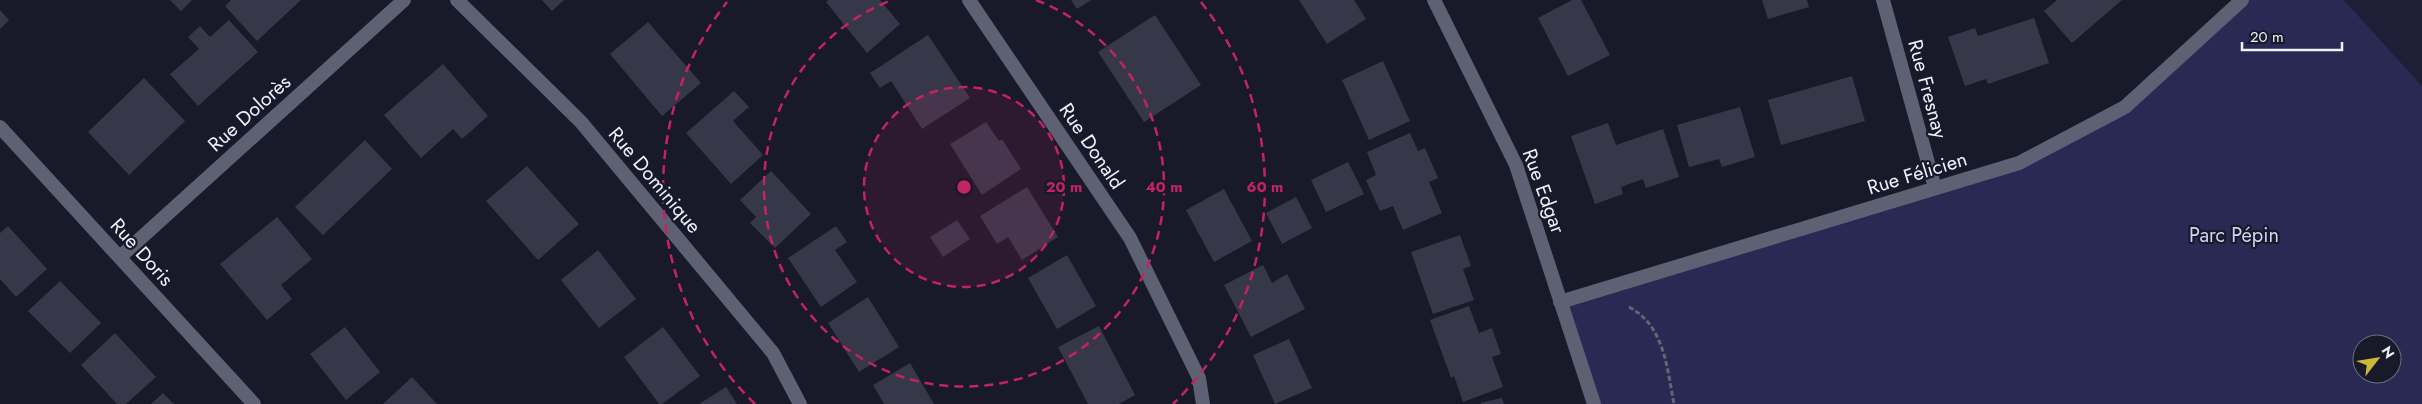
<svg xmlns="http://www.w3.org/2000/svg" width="2422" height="404" viewBox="0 0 2422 404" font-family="Jost,sans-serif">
<rect width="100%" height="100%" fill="#181929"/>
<path fill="#1e1f36" d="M2344 0H2422V86Z"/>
<path fill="#292a54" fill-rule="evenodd" d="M2242 0H2344L2422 86V404H1594L1560 302 2003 167 2125 107ZM2362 344H2392V374H2362Z"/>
<path fill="#36384a" d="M170 0H192L181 11Z
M231 0H301L257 41 225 6Z
M542 0H564L552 11Z
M828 0H880L900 24 867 53 826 2Z
M1071 0H1091L1077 9Z
M1299 0H1354L1366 19 1327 44Z
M1572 0H1581L1610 55 1568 76 1538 18Z
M1762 0H1807L1809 7 1768 19Z
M2057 0H2122L2072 43 2044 11Z
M0 10 9 20 0 29Z
M1155 15 1201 85 1144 122 1098 52Z
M2034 18 2049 63 1988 84 1986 79 1965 86 1948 37 1975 28 1978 36Z
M229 20 258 52 198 106 170 74 199 49 188 37 200 26 210 37Z
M648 22 701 83 662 116 610 54Z
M928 35 970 98 922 129 891 81 880 88 870 73Z
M1383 61 1410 121 1369 140 1342 80Z
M443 64 488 116 462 139 453 129 421 158 384 115Z
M1852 76 1865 121 1781 145 1768 100Z
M144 78 185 121 129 175 88 132Z
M734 91 749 107 733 121 763 155 731 184 686 133Z
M1740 107 1755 157 1722 167 1719 159 1689 167 1677 125Z
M986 122 999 141 1002 139 1021 169 982 195 950 144Z
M1608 123 1616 145 1663 129 1679 177 1646 188 1643 179 1621 187 1623 194 1595 204 1571 136Z
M1410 133 1418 151 1425 148 1438 178 1429 182 1442 213 1403 230 1393 206 1380 211 1366 180 1376 175 1367 152Z
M365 140 392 169 323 235 295 207Z
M1348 162 1364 194 1326 212 1311 180Z
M527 166 579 224 538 260 486 201Z
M771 171 811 214 775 248 750 223 756 217 740 200Z
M1027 187 1058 237 1022 260 1008 237 997 244 980 216Z
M1224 189 1252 241 1214 262 1186 210Z
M1296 197 1312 228 1282 244 1266 213Z
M277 217 312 259 281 285 292 299 267 320 220 264Z
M957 220 970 239 943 257 930 237Z
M8 226 47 269 16 297 0 279V233Z
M836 226 847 242 835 250 857 282 821 307 788 258Z
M1460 235 1471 266 1463 269 1474 300 1433 314 1411 252Z
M598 250 636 299 599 328 561 280Z
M1067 255 1096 306 1057 329 1028 278Z
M1263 265 1272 283 1287 274 1305 309 1251 337 1224 285Z
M60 281 101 323 70 353 28 311Z
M868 297 899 347 859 372 828 323Z
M1469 306 1479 333 1492 328 1501 354 1492 357 1503 387 1463 402 1454 376 1451 378 1430 320Z
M1099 326 1135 395 1119 404H1088L1058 347Z
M345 327 380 372 346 400 310 354Z
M663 327 700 376 662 404H659L624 357Z
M115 333 156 377 126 404H117L81 365Z
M1289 339 1312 388 1275 404 1253 355Z
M910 363 934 404H884L873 385Z
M412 377 437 404H383Z
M726 387 737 404H699Z
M163 393 174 404H151Z
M1502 398 1504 404H1481L1480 403Z"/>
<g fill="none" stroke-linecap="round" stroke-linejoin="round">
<path stroke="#636573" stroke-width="3" stroke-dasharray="5 2.5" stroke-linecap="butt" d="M1629 307C1665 326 1667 369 1674 404"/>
<path stroke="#5e6074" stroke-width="14" d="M457 0 581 122 773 353 800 404
M969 0 1130 238 1199 378 1203 404
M1434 0 1516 165 1594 404
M1883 0 1935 188
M0 127 254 404
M120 257 404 0
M1560 302 2019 163 2125 107 2242 0"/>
</g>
<circle cx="964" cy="187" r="100" fill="#c42363" fill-opacity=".12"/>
<g fill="none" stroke="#c42363" stroke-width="2.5" stroke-dasharray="9 6">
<circle cx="964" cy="187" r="100"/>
<path d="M1036 0A200 200 0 1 1 892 0"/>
<path d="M755 404A301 301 0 0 1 727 2M1201 2A301 301 0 0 1 1173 404"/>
</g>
<g text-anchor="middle" stroke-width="4.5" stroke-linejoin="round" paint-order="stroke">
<g font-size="20" fill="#eef0fc" stroke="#181929">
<text transform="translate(1928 89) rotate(75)" y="7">Rue Fresnay</text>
<text transform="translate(249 113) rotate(-42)" y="7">Rue Dolorès</text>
<text transform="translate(1092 146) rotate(56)" y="7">Rue Donald</text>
<text transform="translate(1917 173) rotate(-17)" y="7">Rue Félicien</text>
<text transform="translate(655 180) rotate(50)" y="7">Rue Dominique</text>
<text transform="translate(1544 191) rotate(70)" y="7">Rue Edgar</text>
<text transform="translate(142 252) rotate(48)" y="7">Rue Doris</text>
</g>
<g font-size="20" fill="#cfd3f6" stroke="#181929">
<text x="2234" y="242">Parc Pépin</text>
</g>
</g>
<circle cx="964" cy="187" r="8" fill="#c42363" stroke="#181929" stroke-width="2.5"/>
<g font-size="15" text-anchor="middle" font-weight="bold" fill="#c42363" stroke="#181929" stroke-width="4.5" stroke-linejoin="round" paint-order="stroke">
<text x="1064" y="192">20 m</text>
<text x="1164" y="192">40 m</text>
<text x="1265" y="192">60 m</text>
</g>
<g transform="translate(2377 359) rotate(59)"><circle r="24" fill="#181929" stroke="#6e6f7d"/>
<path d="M0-4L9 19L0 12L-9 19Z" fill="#cdb938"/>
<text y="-8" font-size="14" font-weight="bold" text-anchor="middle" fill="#eef0fc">N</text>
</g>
<path d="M2242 42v8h100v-8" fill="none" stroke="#eef0fc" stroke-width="2.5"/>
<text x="2250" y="42" font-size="15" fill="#eef0fc" stroke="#181929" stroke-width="4" paint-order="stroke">20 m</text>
</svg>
